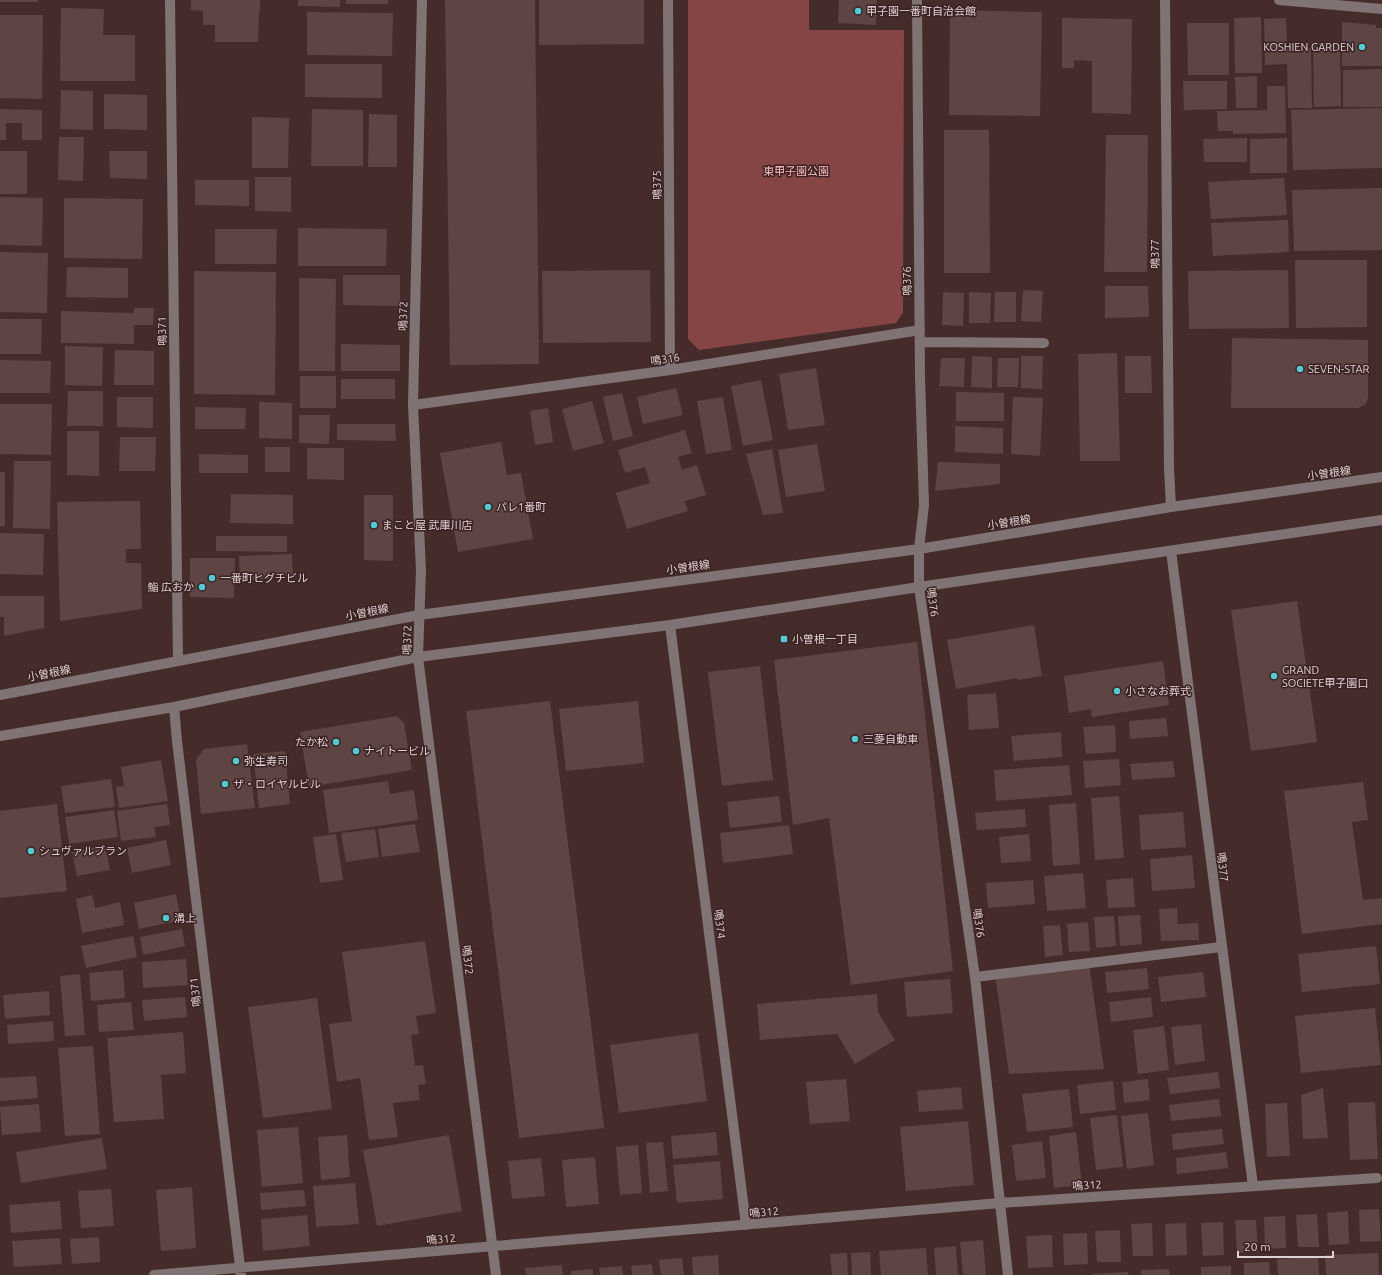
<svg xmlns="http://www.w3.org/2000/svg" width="1382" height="1275" viewBox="0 0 1382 1275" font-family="Ubuntu,'Noto Sans JP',sans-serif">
<rect width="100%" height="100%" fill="#452c2b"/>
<path fill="#864545" d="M688 0H809V30H904L903 313 896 323 699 350 688 339Z"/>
<path fill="#5e4443" d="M0 0H38V2H0Z
M191 0H260V11H259L258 42H215V25H203V11L191 10Z
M298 0H340V7L298 6Z
M346 0H388V4H346Z
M445 0H535L539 364 450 365Z
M539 0H644V44L539 45Z
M839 0H877L876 25 838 23Z
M61 8 104 9 103 35H135V81H60Z
M950 10 1042 12 1040 116 949 115Z
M307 12 393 13 392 56 307 55Z
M0 15H43L42 99 0 98Z
M1261 17 1262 73H1235L1234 18Z
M1062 18 1132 19 1131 114 1092 113V61L1074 60V68H1062Z
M1286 18 1287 45H1304L1305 48H1311L1312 108H1288L1287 64 1265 65 1264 19Z
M1342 22 1376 25V28H1382V66H1342Z
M1187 23H1229V75H1188Z
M1330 42V47H1340L1341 106 1314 107 1313 43Z
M305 64H382V98L305 97Z
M1382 69V107H1343V70Z
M1257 76V108H1236L1235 77Z
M1183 81H1227V109L1184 110Z
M1267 86H1285L1286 133 1233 134V131H1218L1217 111 1267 110Z
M61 90 93 91V130L60 129Z
M104 94 147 95V130L104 129Z
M1382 108V168L1293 170 1291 110Z
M0 109 42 110V140H22V123H6V140H0Z
M312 109 363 110V166H311Z
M369 114 397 115V167H368Z
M252 117 289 118 288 168H252Z
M944 130H989L990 273H944Z
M1106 135H1148L1147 272H1104Z
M59 137H84L83 181 58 180Z
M1247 138V162H1204L1203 139Z
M1287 138V173H1250V139Z
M0 151H27V194H0Z
M109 151H147V179L110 178Z
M255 177H291V212L255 211Z
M1284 178 1287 215 1211 219 1208 182Z
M195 180H249V206L195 205Z
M1382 188V250L1294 251 1292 190Z
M0 197 43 198 42 246 0 245Z
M64 198 143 199 142 259 64 258Z
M1288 220 1289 252 1213 256 1211 223Z
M298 228 387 229 386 266H298Z
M215 229H277L276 264H215Z
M0 252 48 253 47 313 0 312Z
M1295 260H1367V327L1296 328Z
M67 267 128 268V298L66 297Z
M650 270 651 342 543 343 542 271Z
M1288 270 1289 328 1189 329 1188 271Z
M194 271 276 272 275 395 194 394Z
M343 275H400V306L343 305Z
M299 278 336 279 335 371H299Z
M1105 286H1148L1149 317 1105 318Z
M1023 290 1043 291 1041 322 1021 321Z
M943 292 964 293 963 326 942 325Z
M969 292 991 293 990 323H969Z
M995 292H1016V322H994Z
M134 308H154L153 325H134V344L61 343V311L134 313Z
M0 319H42L41 354H0Z
M1232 338 1368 340V398L1366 404 1358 408H1231Z
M341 344 400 345V371H341Z
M65 346 103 347 102 386 65 385Z
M115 350 154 351V385H114Z
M1117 353 1120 461H1080L1078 354Z
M972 356 992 357V388L971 387Z
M1021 356H1043L1042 389 1021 388Z
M1125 356H1151L1152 393H1125Z
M941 358H965L964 387 939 386Z
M998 358H1019L1018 387H997Z
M0 360 51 361 50 393H0Z
M816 368 825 425 788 430 779 374Z
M300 376H336V408H300Z
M341 379H395V399H341Z
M761 380 773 440 743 446 731 386Z
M676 388 683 415 643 424 637 397Z
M68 391H103V426H67Z
M956 392 1004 393V421H956Z
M622 393 633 436 613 441 603 397Z
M117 397H153V428L117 427Z
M723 397 732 450 706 454 697 401Z
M1013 397 1043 398 1040 456 1011 454Z
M592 401 604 443 573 451 562 409Z
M259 402 292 403V439L259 438Z
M0 404H52L51 455 0 454Z
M195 407 246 408 245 429H195Z
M548 408 553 442 535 445 530 411Z
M299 415H330L329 444 299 443Z
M337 424H395L396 441 337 440Z
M955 426 1003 428V454L955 452Z
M685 430 692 453 678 457 682 470 697 465 706 495 685 501 688 511 627 529 616 493 650 483 645 467 625 473 618 450Z
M67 431H99V476L67 475Z
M120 437H156L155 471H119Z
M501 442 507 475 521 473 533 539 458 552 440 453Z
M817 444 825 491 786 497 778 450Z
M265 447H290V472H265Z
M307 448H344V480L307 479Z
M772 449 783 513 763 515 746 454Z
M199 454 248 455V473H199Z
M14 461H51L50 529 13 528Z
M938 462 1000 464V484L935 491Z
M0 472H5V526H0Z
M231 494 293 495V524L230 523Z
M364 495H393V561L364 560Z
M140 501 141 549H126V563H141L142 609 60 621 57 502Z
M0 533 44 534 43 575 0 574Z
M216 536H287V552L216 551Z
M292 554 293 578 240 580 239 556Z
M190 558H235L234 598 190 597Z
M0 596H44V628L4 636V617H0Z
M1297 601 1317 742 1251 751 1231 610Z
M1034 625 1042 676 1018 680 1017 678 956 689 947 640Z
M917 642 953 971 851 985 829 818 793 825 774 660Z
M1163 661 1169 705 1092 717 1091 709 1069 713 1064 676Z
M760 666 773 780 722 786 708 672Z
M996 693 999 728 969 730 967 695Z
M550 701 604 1128 519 1138 466 711Z
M638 701 644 763 566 771 559 709Z
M397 716 404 723 412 770 309 787 300 732Z
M1166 718 1168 736 1130 739 1129 721Z
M1115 725 1116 752 1086 754 1083 727Z
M1061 732 1062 757 1014 761 1011 736Z
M247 744 255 808 201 814 196 760 204 749Z
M285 751 290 804 259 808 253 754Z
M1119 759 1121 785 1085 788 1083 761Z
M161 760 168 801 119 808 116 787 124 786 121 767Z
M1173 761 1175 777 1132 780 1130 764Z
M1069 765 1072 795 996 801 994 770Z
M111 779 115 807 65 813 61 786Z
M388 781 390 794 414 790 418 820 329 833 323 790Z
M1363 782 1368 820 1352 822 1363 900 1382 898V924L1302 934 1284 791Z
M779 796 782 822 730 828 727 802Z
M1119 796 1124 858 1095 860 1091 798Z
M1076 803 1080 864 1053 866 1049 805Z
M57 804 67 891 0 898V811Z
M167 804 170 825 154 827 156 837 121 841 117 811Z
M1025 809 1026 827 977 830 975 813Z
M114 810 118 837 69 844 65 817Z
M1183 812 1186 847 1141 850 1139 815Z
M415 824 420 852 382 857 378 829Z
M789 825 793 854 723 863 720 833Z
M375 829 379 857 346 862 341 833Z
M336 834 343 880 320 883 313 837Z
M1029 834 1031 861 1001 863 999 837Z
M166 840 171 865 132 873 127 848Z
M105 845 110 870 77 876 72 852Z
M1192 855 1195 888 1152 891 1150 859Z
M1083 873 1086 908 1047 911 1044 876Z
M1133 878 1135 907 1108 908 1106 880Z
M1033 880 1035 904 988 908 986 883Z
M176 894 181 920 139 929 134 903Z
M92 895 95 908 120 902 124 925 82 933 76 899Z
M1177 908 1178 924 1198 923 1199 940 1161 941 1159 909Z
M1140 915 1142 944 1120 946 1118 916Z
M1114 916 1116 946 1096 948 1094 917Z
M1088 922 1090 951 1069 952 1067 924Z
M1060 925 1063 955 1045 957 1043 926Z
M182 929 185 946 143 955 140 937Z
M133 936 137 957 86 968 81 946Z
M425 941 436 1013 416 1016 419 1034 411 1035 415 1066 423 1065 426 1084 418 1085 420 1100 393 1103 398 1137 369 1140 360 1078 337 1082 329 1024 352 1021 342 952Z
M1376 946 1380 984 1302 992 1298 954Z
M186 959 188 985 143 988 142 962Z
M1089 963 1104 1069 1009 1074 995 974Z
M1147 968 1149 989 1107 993 1105 972Z
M123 970 125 998 91 1001 89 973Z
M1203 972 1206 997 1161 1002 1158 977Z
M80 974 85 1035 65 1036 60 976Z
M950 979 953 1013 907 1017 904 982Z
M49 991 50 1015 5 1019 3 995Z
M877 994 878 1012 895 1040 855 1064 837 1034 760 1040 757 1004Z
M185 997 187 1017 144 1021 142 1000Z
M1151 997 1153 1017 1111 1022 1109 1002Z
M317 998 332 1109 263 1118 248 1007Z
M131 1002 134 1030 99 1032 97 1005Z
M1375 1008 1381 1065 1301 1073 1295 1016Z
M53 1021 54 1041 8 1044 7 1025Z
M1201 1024 1205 1061 1175 1065 1171 1027Z
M1164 1026 1169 1070 1138 1074 1133 1030Z
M183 1032 186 1073 161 1075 164 1119 114 1122 107 1038Z
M698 1033 707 1101 619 1113 610 1045Z
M93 1046 100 1134 65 1136 58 1048Z
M1218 1072 1220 1088 1170 1094 1167 1078Z
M36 1076 38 1098 0 1101V1078Z
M846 1079 850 1121 810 1124 806 1082Z
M1148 1079 1150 1100 1124 1103 1122 1082Z
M1113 1081 1116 1110 1080 1114 1077 1085Z
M961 1087 963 1109 919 1112 917 1091Z
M1323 1088 1328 1138 1303 1139 1301 1095Z
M1069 1089 1073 1127 1027 1132 1022 1094Z
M1219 1099 1221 1116 1171 1121 1169 1105Z
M1375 1102 1378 1159 1350 1160 1348 1103Z
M1287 1103 1290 1156 1267 1157 1265 1104Z
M39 1104 41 1132 2 1135 0 1107Z
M1148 1113 1154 1165 1127 1169 1121 1116Z
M1117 1115 1123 1167 1096 1170 1090 1118Z
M968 1121 974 1185 906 1191 900 1127Z
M298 1127 303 1183 262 1187 257 1130Z
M1222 1129 1224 1144 1173 1150 1172 1134Z
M716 1132 718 1155 673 1159 671 1136Z
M1076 1132 1082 1185 1054 1188 1049 1136Z
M347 1135 350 1177 321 1180 318 1137Z
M449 1135 462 1211 377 1226 363 1150Z
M102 1138 107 1169 21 1183 16 1152Z
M1042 1141 1046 1178 1016 1181 1012 1145Z
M663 1142 668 1191 650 1193 646 1143Z
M638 1145 642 1193 620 1195 616 1147Z
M1226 1152 1228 1168 1177 1174 1176 1158Z
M595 1157 599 1204 566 1207 562 1160Z
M541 1158 545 1196 512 1199 508 1161Z
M720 1161 723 1199 677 1203 673 1165Z
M355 1183 359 1224 316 1227 313 1186Z
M192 1187 196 1248 161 1251 156 1190Z
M111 1189 114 1226 81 1228 78 1191Z
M304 1190 306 1206 261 1210 260 1193Z
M60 1201 62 1229 11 1233 9 1205Z
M1379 1209 1381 1241 1360 1242 1359 1210Z
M1348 1211 1349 1244 1329 1245 1327 1213Z
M1317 1214 1319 1247H1298L1296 1215Z
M307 1215 310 1246 263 1251 261 1219Z
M1285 1216 1286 1248 1265 1249 1264 1217Z
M1235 1220H1256L1258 1252 1237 1253Z
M1223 1222 1224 1255 1203 1256 1201 1223Z
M1152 1223 1153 1256H1133L1131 1224Z
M1186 1223 1187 1255 1166 1256 1165 1224Z
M1120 1230 1121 1262H1097L1095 1231Z
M1087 1233 1088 1264 1064 1265 1063 1234Z
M1052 1235 1053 1267 1028 1268 1026 1236Z
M99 1237 100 1262 72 1264 70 1239Z
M60 1238 62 1264 14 1267 12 1241Z
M983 1240 986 1275H963L960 1242Z
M956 1246 958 1275H936L934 1248Z
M926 1248 928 1275H881L879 1251Z
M870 1252 871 1275H852L851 1253Z
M847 1253 848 1275H832L830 1254Z
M1378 1253 1379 1275H1326L1325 1255Z
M718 1255 719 1275H693L692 1257Z
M1318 1257 1319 1275H1278L1277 1259Z
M682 1258 684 1275H661L659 1260Z
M1269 1262 1270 1275H1244V1263Z
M652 1264 653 1275H632L631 1266Z
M562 1265 563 1275H526L525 1268Z
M622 1266 623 1275H600L599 1268Z
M1231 1266V1275H1201V1267Z
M593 1269V1275H571V1271Z
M1169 1269 1170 1275H1141V1270Z
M1128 1272 1129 1275H1093V1274Z"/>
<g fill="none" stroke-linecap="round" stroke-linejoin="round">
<path stroke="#807373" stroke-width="10" d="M170 0 178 661
M422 0 413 405 421 570 418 657 496 1275
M668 0 670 370
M917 0 920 377 924 505 919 549V587L975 977 1008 1275
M1165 0 1169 468 1171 507
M1279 0 1382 9
M920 342 1044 343
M413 405 670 370 920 330
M1171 551 1253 1186
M670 625 746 1225
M0 695 419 615 919 549 1171 507 1382 477
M174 707 177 741 241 1275
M0 736 174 707 418 657 670 625 919 587 1382 520
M975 977 1221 947
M154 1275 1000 1203 1377 1178"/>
</g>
<g fill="#51ccd3" stroke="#3a2222" stroke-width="1.5">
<circle cx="858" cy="11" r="4"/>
<circle cx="1362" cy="47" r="4"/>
<circle cx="1300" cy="369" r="4"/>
<circle cx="488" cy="507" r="4"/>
<circle cx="374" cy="525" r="4"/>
<circle cx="212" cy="578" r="4"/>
<circle cx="202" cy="587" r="4"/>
<rect x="780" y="635" width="8" height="8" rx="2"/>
<circle cx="1274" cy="676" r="4"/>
<circle cx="1117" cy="691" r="4"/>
<circle cx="855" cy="739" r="4"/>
<circle cx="336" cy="742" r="4"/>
<circle cx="356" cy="751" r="4"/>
<circle cx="236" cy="761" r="4"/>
<circle cx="225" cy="784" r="4"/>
<circle cx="31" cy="851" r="4"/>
<circle cx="166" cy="918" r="4"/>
</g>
<g text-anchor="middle" stroke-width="3" stroke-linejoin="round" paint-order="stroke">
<g font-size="11" fill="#e1d1d0" stroke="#3a2222" text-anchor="start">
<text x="866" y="15">甲子園一番町自治会館</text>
<text x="1354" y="51" text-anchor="end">KOSHIEN GARDEN</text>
<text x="1308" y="373">SEVEN-STAR</text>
<text x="496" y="511">パレ1番町</text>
<text x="382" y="529">まこと屋 武庫川店</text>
<text x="220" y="582">一番町ヒグチビル</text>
<text x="194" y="591" text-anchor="end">鮨 広おか</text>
<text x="792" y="643">小曽根一丁目</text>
<text x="1282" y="674">GRAND<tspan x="1282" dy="13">SOCIETE甲子園口</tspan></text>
<text x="1125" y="695">小さなお葬式</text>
<text x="863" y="743">三菱自動車</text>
<text x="328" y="746" text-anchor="end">たか松</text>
<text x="364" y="755">ナイトービル</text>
<text x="244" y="765">弥生寿司</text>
<text x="233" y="788">ザ・ロイヤルビル</text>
<text x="39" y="855">シュヴァルブラン</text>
<text x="174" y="922">溝上</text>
</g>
<g font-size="11" fill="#fcbab9" stroke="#3a2222">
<text x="796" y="175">東甲子園公園</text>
</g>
<g font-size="11" fill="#e1d1d0" stroke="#3a2222">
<text transform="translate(657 185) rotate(-90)" y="4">鳴375</text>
<text transform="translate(1155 254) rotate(-90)" y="4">鳴377</text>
<text transform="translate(907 281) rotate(-90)" y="4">鳴376</text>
<text transform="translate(403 316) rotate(-89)" y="4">鳴372</text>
<text transform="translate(162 331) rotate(-91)" y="4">鳴371</text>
<text transform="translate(665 359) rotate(-8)" y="4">鳴316</text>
<text transform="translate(1329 473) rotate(-8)" y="4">小曽根線</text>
<text transform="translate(1009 522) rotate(-9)" y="4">小曽根線</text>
<text transform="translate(688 567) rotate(-8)" y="4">小曽根線</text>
<text transform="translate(933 602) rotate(82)" y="4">鳴376</text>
<text transform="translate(367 612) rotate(-11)" y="4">小曽根線</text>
<text transform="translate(407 640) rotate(-89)" y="4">鳴372</text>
<text transform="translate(49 673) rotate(-11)" y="4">小曽根線</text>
<text transform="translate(1223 867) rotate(83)" y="4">鳴377</text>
<text transform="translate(979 923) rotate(82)" y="4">鳴376</text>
<text transform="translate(720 924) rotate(83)" y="4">鳴374</text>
<text transform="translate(468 960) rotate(83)" y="4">鳴372</text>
<text transform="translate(195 992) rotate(-97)" y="4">鳴371</text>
<text transform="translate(1087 1185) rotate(-4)" y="4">鳴312</text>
<text transform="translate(764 1212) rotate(-5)" y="4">鳴312</text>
<text transform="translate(441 1239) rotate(-5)" y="4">鳴312</text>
</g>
</g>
<path d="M1238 1251v6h95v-6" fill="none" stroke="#e1d1d0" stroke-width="2"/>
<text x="1244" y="1251" font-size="12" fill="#e1d1d0" stroke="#3a2222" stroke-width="3" paint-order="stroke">20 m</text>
</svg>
